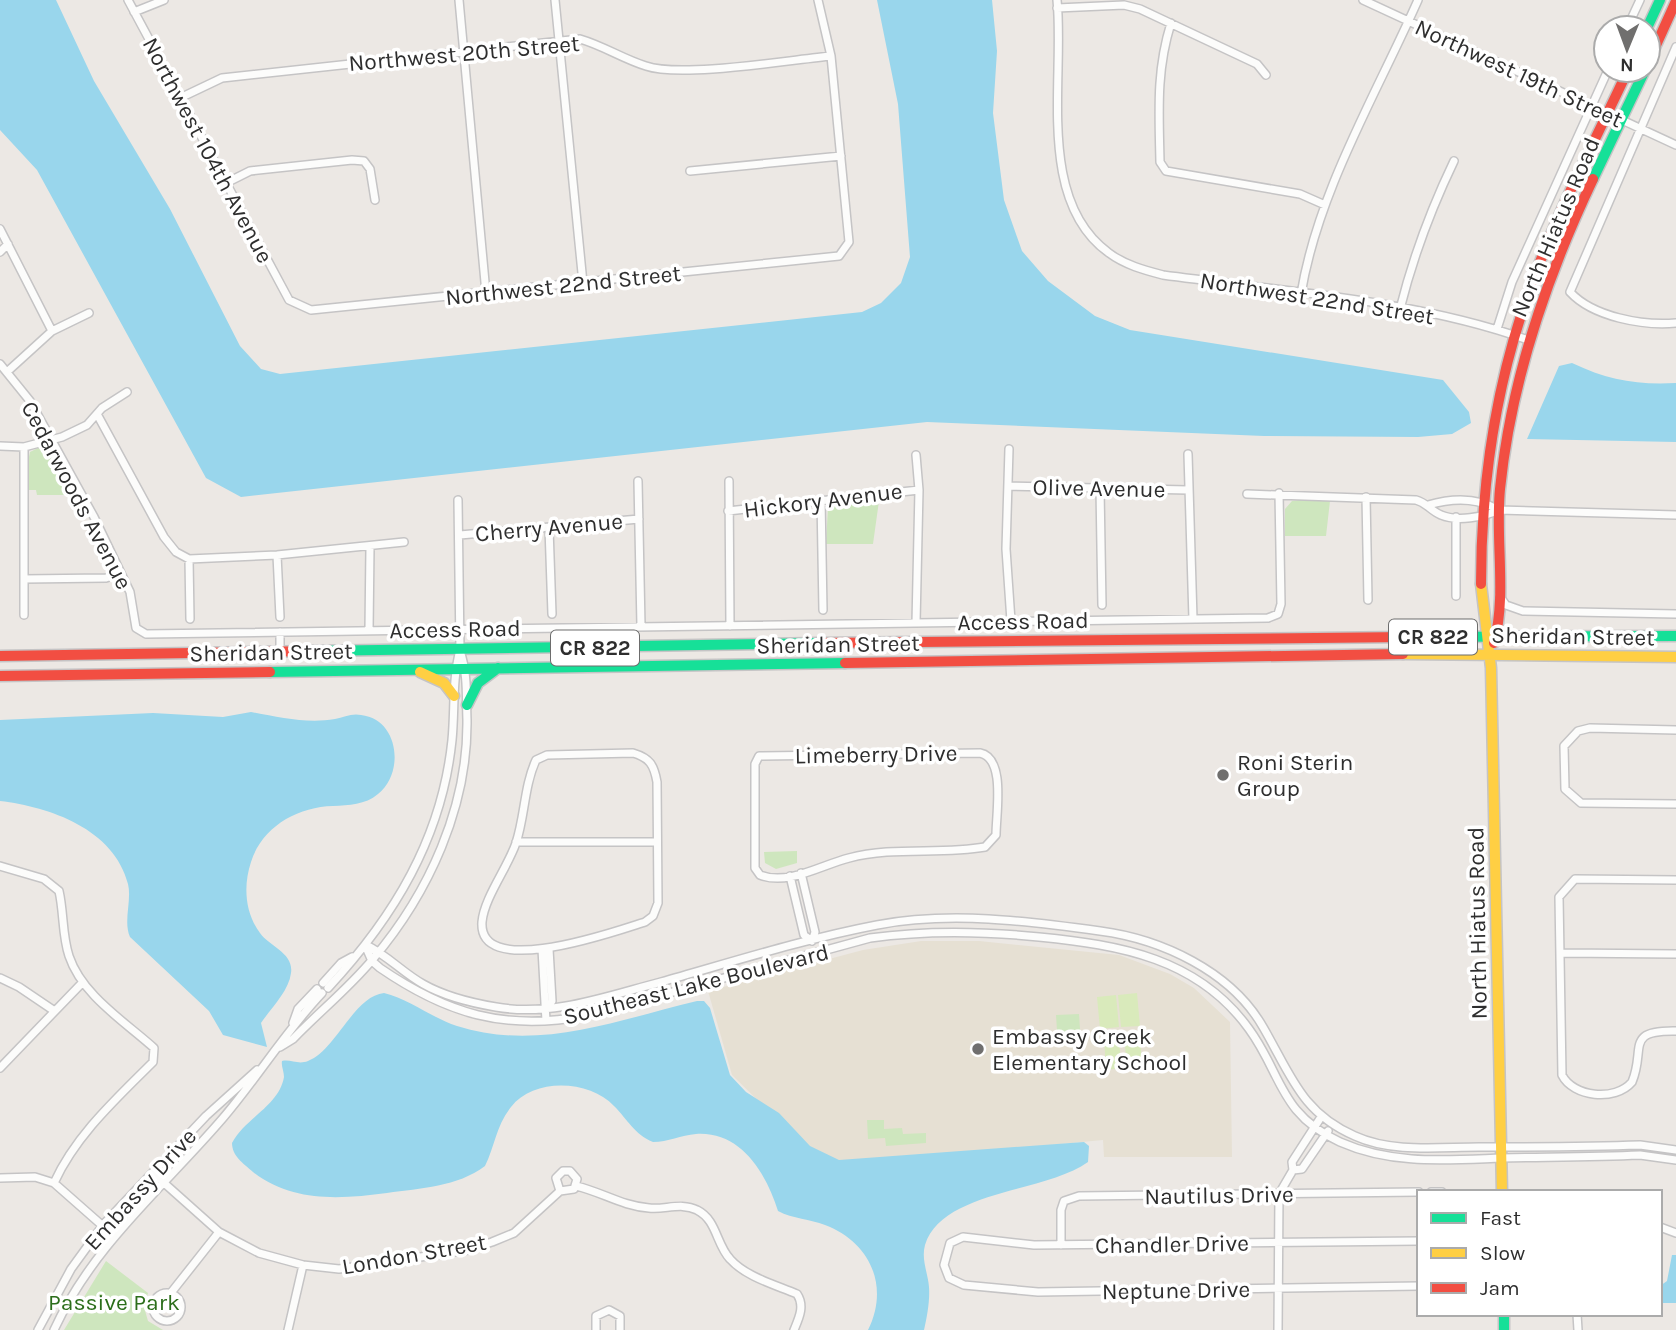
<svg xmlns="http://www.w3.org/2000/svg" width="1676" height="1330" viewBox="0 0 1676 1330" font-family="Karla,sans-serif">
<rect width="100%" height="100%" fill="#ece8e4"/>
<path fill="#e6e0d3" d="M921 941H979L1119 955 1170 974 1194 988 1230 1022 1232 1157H1104L1103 1140 882 1161H830L805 1147 732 1075 708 991 863 950Z"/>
<path fill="#cee6be" d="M42 446 51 449 76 495H37L36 490H29V457L30 452Z
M1300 500 1330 501 1326 536H1285V509L1292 501Z
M879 501 873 544H826L828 507Z
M797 851V863L776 869 765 863 764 852Z
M1079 1014 1081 1044 1058 1046 1056 1015Z
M867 1120H884V1129L902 1128 903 1134 926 1133V1143L886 1146 885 1138 868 1139Z
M106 1261 148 1293 144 1307 148 1321 163 1330H64Z"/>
<path fill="#d9eabb" d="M1137 993 1140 1026 1121 1027 1118 995Z
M1116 995 1119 1027 1100 1029 1097 997Z
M1140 1035 1142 1067 1127 1068 1124 1036Z
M1119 1036 1121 1068 1106 1070 1104 1037Z"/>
<path fill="#99d6ec" d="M0 0H56L94 81 170 209 240 346 261 369 280 374 862 312 881 303 901 283 910 257 898 104 877 0H992L997 51 993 113 1004 200 1022 251 1048 281 1095 316 1130 330 1443 380 1469 412 1471 423 1452 434 1418 437 1264 436 927 422 241 497 206 478 37 170 0 130Z
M1572 363C1608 380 1636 385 1676 383V442L1527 439 1559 366Z
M251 712C278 717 307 724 335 719 344 717 352 713 361 715 399 719 405 773 378 794 365 805 349 805 333 806 297 807 262 827 251 862 243 886 245 913 260 933 270 947 294 953 291 973 289 991 271 1008 261 1023L267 1047 223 1035 209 1011 130 937C123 921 132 901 128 884 114 829 50 807 0 801V720L153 713 223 717Z
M384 993C409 999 432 1018 457 1026 539 1052 617 1020 697 1001H704L710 1008 730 1075 746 1092 779 1113 810 1146 839 1160 1084 1142 1089 1146 1088 1162C1045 1193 942 1190 925 1245 921 1260 928 1273 929 1287 930 1301 927 1317 924 1330H868C890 1286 870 1242 825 1225 810 1219 793 1219 778 1211 766 1173 741 1131 696 1134 681 1135 668 1142 653 1142 634 1134 628 1120 614 1106 590 1080 534 1077 511 1107 496 1126 495 1146 485 1166 457 1187 421 1188 387 1193 341 1199 293 1203 253 1172 243 1163 232 1156 232 1143 245 1118 279 1106 284 1077 284 1071 281 1066 282 1061 291 1059 298 1065 308 1061 336 1050 354 996 384 993Z
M1672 1255H1676V1303H1660V1286L1667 1281Z"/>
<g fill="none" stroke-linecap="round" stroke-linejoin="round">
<g stroke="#c5c4c5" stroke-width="10">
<path id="street" d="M128 0 289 300 311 310 839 256 849 242 831 56 818 0
M459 0 486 293
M555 0 583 283
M1057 0C1065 78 1035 200 1109 253 1125 265 1144 270 1163 275 1281 291 1417 300 1528 340
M1363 0 1676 145
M1057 8 1124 5 1140 9 1257 64 1266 75
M134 12 164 0
M1171 23C1156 71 1159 112 1160 162L1166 171 1300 194 1325 205
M1627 28 1640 0
M1676 47 1570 292C1593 317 1643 326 1676 323
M180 98 222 78 580 39C604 46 623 59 646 66 681 78 789 60 831 56
M690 171 841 156
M226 183 250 171 352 160 364 161 370 169 375 200
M0 229 52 331
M0 252 8 244
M1301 294C1318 191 1376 95 1418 0
M1400 309C1413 257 1431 209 1454 161
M1497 329 1512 282 1608 70
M0 364 30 401 94 517 130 592 136 628 146 634 1268 618 1278 614 1281 604 1279 493
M8 371 52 331 89 313
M97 414 164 537 176 552 189 559 277 555 404 542
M0 446 24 447 62 437 87 425 102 408 127 392
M24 447V615
M1009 449 1006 549 1011 621
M1188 454 1193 619
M638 481 641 626
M729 481 730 626
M1010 486 1188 490
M1100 489 1102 605
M1247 494 1416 500C1427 503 1431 511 1441 515 1457 522 1484 517 1499 510L1676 515
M1366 497 1368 600
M821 499 823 610
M1428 505C1452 498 1477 497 1499 510
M728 511 919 490
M549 528 552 614
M460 535 639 519
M277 555 280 617
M189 559 190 619
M24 579 106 578 121 573
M1499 595 1506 605 1523 611 1676 614
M1456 596V517
M916 623 919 490 916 455
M369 630 370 547
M280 632V652
M1676 730 1590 728 1578 731 1564 746 1565 789 1581 803 1676 804
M633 753C650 758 654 765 657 782L658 903 653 916 645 922C619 930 478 981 482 922 484 898 508 867 516 843 525 816 524 786 536 760L547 755Z
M980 753C1006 758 996 813 996 835L985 847C940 855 894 846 849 858 821 865 788 886 760 875L755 868V764L759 756Z
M516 842H657
M0 866 44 879 59 891C64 913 62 935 69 956 82 995 124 1021 154 1048L153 1062C116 1099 76 1135 54 1183
M801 873 815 932 812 941
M790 876 804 935 812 941
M1676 880 1575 879 1559 897 1562 1075C1573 1097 1615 1102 1632 1082 1646 1049 1624 1030 1676 1031
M365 945 372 961 380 968C447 1014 505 1031 585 1016L870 938C927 930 981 931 1039 937 1120 945 1198 958 1249 1029 1282 1074 1279 1114 1340 1142 1392 1165 1446 1160 1502 1158 1548 1157 1594 1157 1640 1155L1676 1160
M366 945C387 955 403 973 423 984 444 996 472 1003 496 1007 552 1017 607 996 661 982 732 962 804 939 877 925 950 911 1027 921 1100 931 1161 939 1231 971 1263 1027 1290 1073 1301 1113 1355 1136 1392 1153 1439 1147 1479 1147 1533 1147 1586 1147 1640 1145L1676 1150
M542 949 546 1021
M1562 953 1676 954
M0 978 19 987 53 1010
M323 983 341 963 352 957
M328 988C394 917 442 838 452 740 455 710 452 680 460 650L458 500
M547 1009 552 1001 549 949
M293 1023 298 1009 317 989
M280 1047 293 1039C319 1012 349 988 373 959 429 893 468 807 467 720 466 696 468 674 460 651
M0 1068 82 983
M1293 1170 1302 1169 1328 1131
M154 1174 219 1232 259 1253 303 1265 339 1269 468 1250 492 1242 514 1233 560 1191 574 1189 577 1179 570 1171H563L556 1178 560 1191
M0 1178 35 1177 54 1183 113 1235
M576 1186C602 1192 622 1206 649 1208 664 1210 682 1202 697 1210 717 1220 716 1244 730 1259 746 1277 776 1285 797 1294 805 1306 799 1318 794 1330
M1431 1192H1442
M1660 1227 1676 1233
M1419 1241 1034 1245 963 1237 950 1243 944 1265 949 1278 964 1285 1038 1292 1419 1286
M1061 1245V1210L1064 1201 1079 1196 1419 1192
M153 1307a14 14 0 1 1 28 0a14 14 0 1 1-28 0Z
M170 1294 219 1232
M1577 1314 1578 1330
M38 1330 71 1269 103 1225 206 1116 257 1070
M54 1330C93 1245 163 1188 223 1118 258 1077 285 1032 322 993
M288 1330 303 1265
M596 1330V1316L609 1310 620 1316V1330
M1278 1330 1279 1194 1293 1170 1292 1162 1321 1117"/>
</g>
<g stroke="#c5c4c5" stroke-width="13">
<path id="fast" d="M1647 28 1660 0
M1593 179 1645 70
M1407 637 1676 636
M313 651 820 643
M270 672 845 663
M467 705 478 683 498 668
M1504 1314V1330"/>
</g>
<g stroke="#c5c4c5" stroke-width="13">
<path id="slow" d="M1481 584 1491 668 1502 1192
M1403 654 1676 657
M420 672 444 683 454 696"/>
</g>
<g stroke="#c5c4c5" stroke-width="13">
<path id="jam" d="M1648 63 1676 1
M1481 584C1481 479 1497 376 1534 278 1560 206 1596 139 1628 70
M820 643 1407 637
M1494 643C1507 594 1495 540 1500 489 1511 380 1546 278 1593 179
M0 656 313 651
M845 663 1403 654
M0 676 270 672"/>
</g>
<use href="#street" stroke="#fcfcfb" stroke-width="7"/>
<use href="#fast" stroke="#16e098" stroke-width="10"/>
<use href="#slow" stroke="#ffcf43" stroke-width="10"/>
<use href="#jam" stroke="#f24e42" stroke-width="10"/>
</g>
<g fill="#706f6e" stroke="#fff" stroke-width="2.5">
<circle cx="1223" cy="775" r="7"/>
<circle cx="978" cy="1049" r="7"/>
</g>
<g text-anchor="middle" stroke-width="7" stroke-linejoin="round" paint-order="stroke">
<g fill="#fff" stroke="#6d6d6d" stroke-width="2">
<rect x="1389" y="619.5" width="88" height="35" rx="5"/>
<rect x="551" y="630.5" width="88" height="35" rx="5"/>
</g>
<g font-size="21" font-weight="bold" fill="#2e2e2e">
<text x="1433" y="644">CR 822</text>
<text x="595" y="655">CR 822</text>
</g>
<g font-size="23" fill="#2e2e2e" stroke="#fff">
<text transform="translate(464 53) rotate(-5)" y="8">Northwest 20th Street</text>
<text transform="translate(1519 73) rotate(25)" y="8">Northwest 19th Street</text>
<text transform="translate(208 150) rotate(62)" y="8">Northwest 104th Avenue</text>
<text transform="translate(1555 227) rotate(-67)" y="8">North Hiatus Road</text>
<text transform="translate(563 285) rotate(-6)" y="8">Northwest 22nd Street</text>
<text transform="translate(1317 298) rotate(9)" y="8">Northwest 22nd Street</text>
<text transform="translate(1099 488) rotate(1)" y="8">Olive Avenue</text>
<text transform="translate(77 495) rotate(62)" y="8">Cedarwoods Avenue</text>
<text transform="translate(823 500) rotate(-7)" y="8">Hickory Avenue</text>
<text transform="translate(549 527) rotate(-5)" y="8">Cherry Avenue</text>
<text transform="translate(1023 621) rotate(-1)" y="8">Access Road</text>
<text transform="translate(455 629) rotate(-1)" y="8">Access Road</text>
<text transform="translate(1573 636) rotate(1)" y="8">Sheridan Street</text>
<text transform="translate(838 644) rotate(-1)" y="8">Sheridan Street</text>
<text transform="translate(271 652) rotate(-1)" y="8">Sheridan Street</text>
<text transform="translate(876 754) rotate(-1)" y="8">Limeberry Drive</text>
<text transform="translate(1477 923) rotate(-91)" y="8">North Hiatus Road</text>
<text transform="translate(696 984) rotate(-14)" y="8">Southeast Lake Boulevard</text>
<text transform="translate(140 1189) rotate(-48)" y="8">Embassy Drive</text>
<text transform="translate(1219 1195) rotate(-1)" y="8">Nautilus Drive</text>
<text transform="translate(1172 1244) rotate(-1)" y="8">Chandler Drive</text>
<text transform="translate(414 1254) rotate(-10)" y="8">London Street</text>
<text transform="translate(1176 1290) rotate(-1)" y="8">Neptune Drive</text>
</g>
<g font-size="23" fill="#2e2e2e" stroke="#fff" text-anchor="start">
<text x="1237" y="770">Roni Sterin<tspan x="1237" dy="26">Group</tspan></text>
<text x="992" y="1044">Embassy Creek<tspan x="992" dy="26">Elementary School</tspan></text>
</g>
<g font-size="23" fill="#2c6e1b" stroke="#fff">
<text x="114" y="1310">Passive Park</text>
</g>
</g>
<rect x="1417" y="1190" width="245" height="126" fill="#ffffff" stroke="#ababab" stroke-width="2"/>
<rect x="1431" y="1213" width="35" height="10" fill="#16e098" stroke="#ababab" stroke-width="2"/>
<text x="1480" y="1225" font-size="21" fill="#2e2e2e">Fast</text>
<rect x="1431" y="1248" width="35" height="10" fill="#ffcf43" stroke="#ababab" stroke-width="2"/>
<text x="1480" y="1260" font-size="21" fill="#2e2e2e">Slow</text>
<rect x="1431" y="1283" width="35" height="10" fill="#f24e42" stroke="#ababab" stroke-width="2"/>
<text x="1480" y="1295" font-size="21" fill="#2e2e2e">Jam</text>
<g transform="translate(1627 49) rotate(181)"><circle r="33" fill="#ffffff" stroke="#ababab" stroke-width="2"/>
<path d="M0-5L12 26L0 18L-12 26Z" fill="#706f6e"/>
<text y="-10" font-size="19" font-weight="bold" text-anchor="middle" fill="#2e2e2e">N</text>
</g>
</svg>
